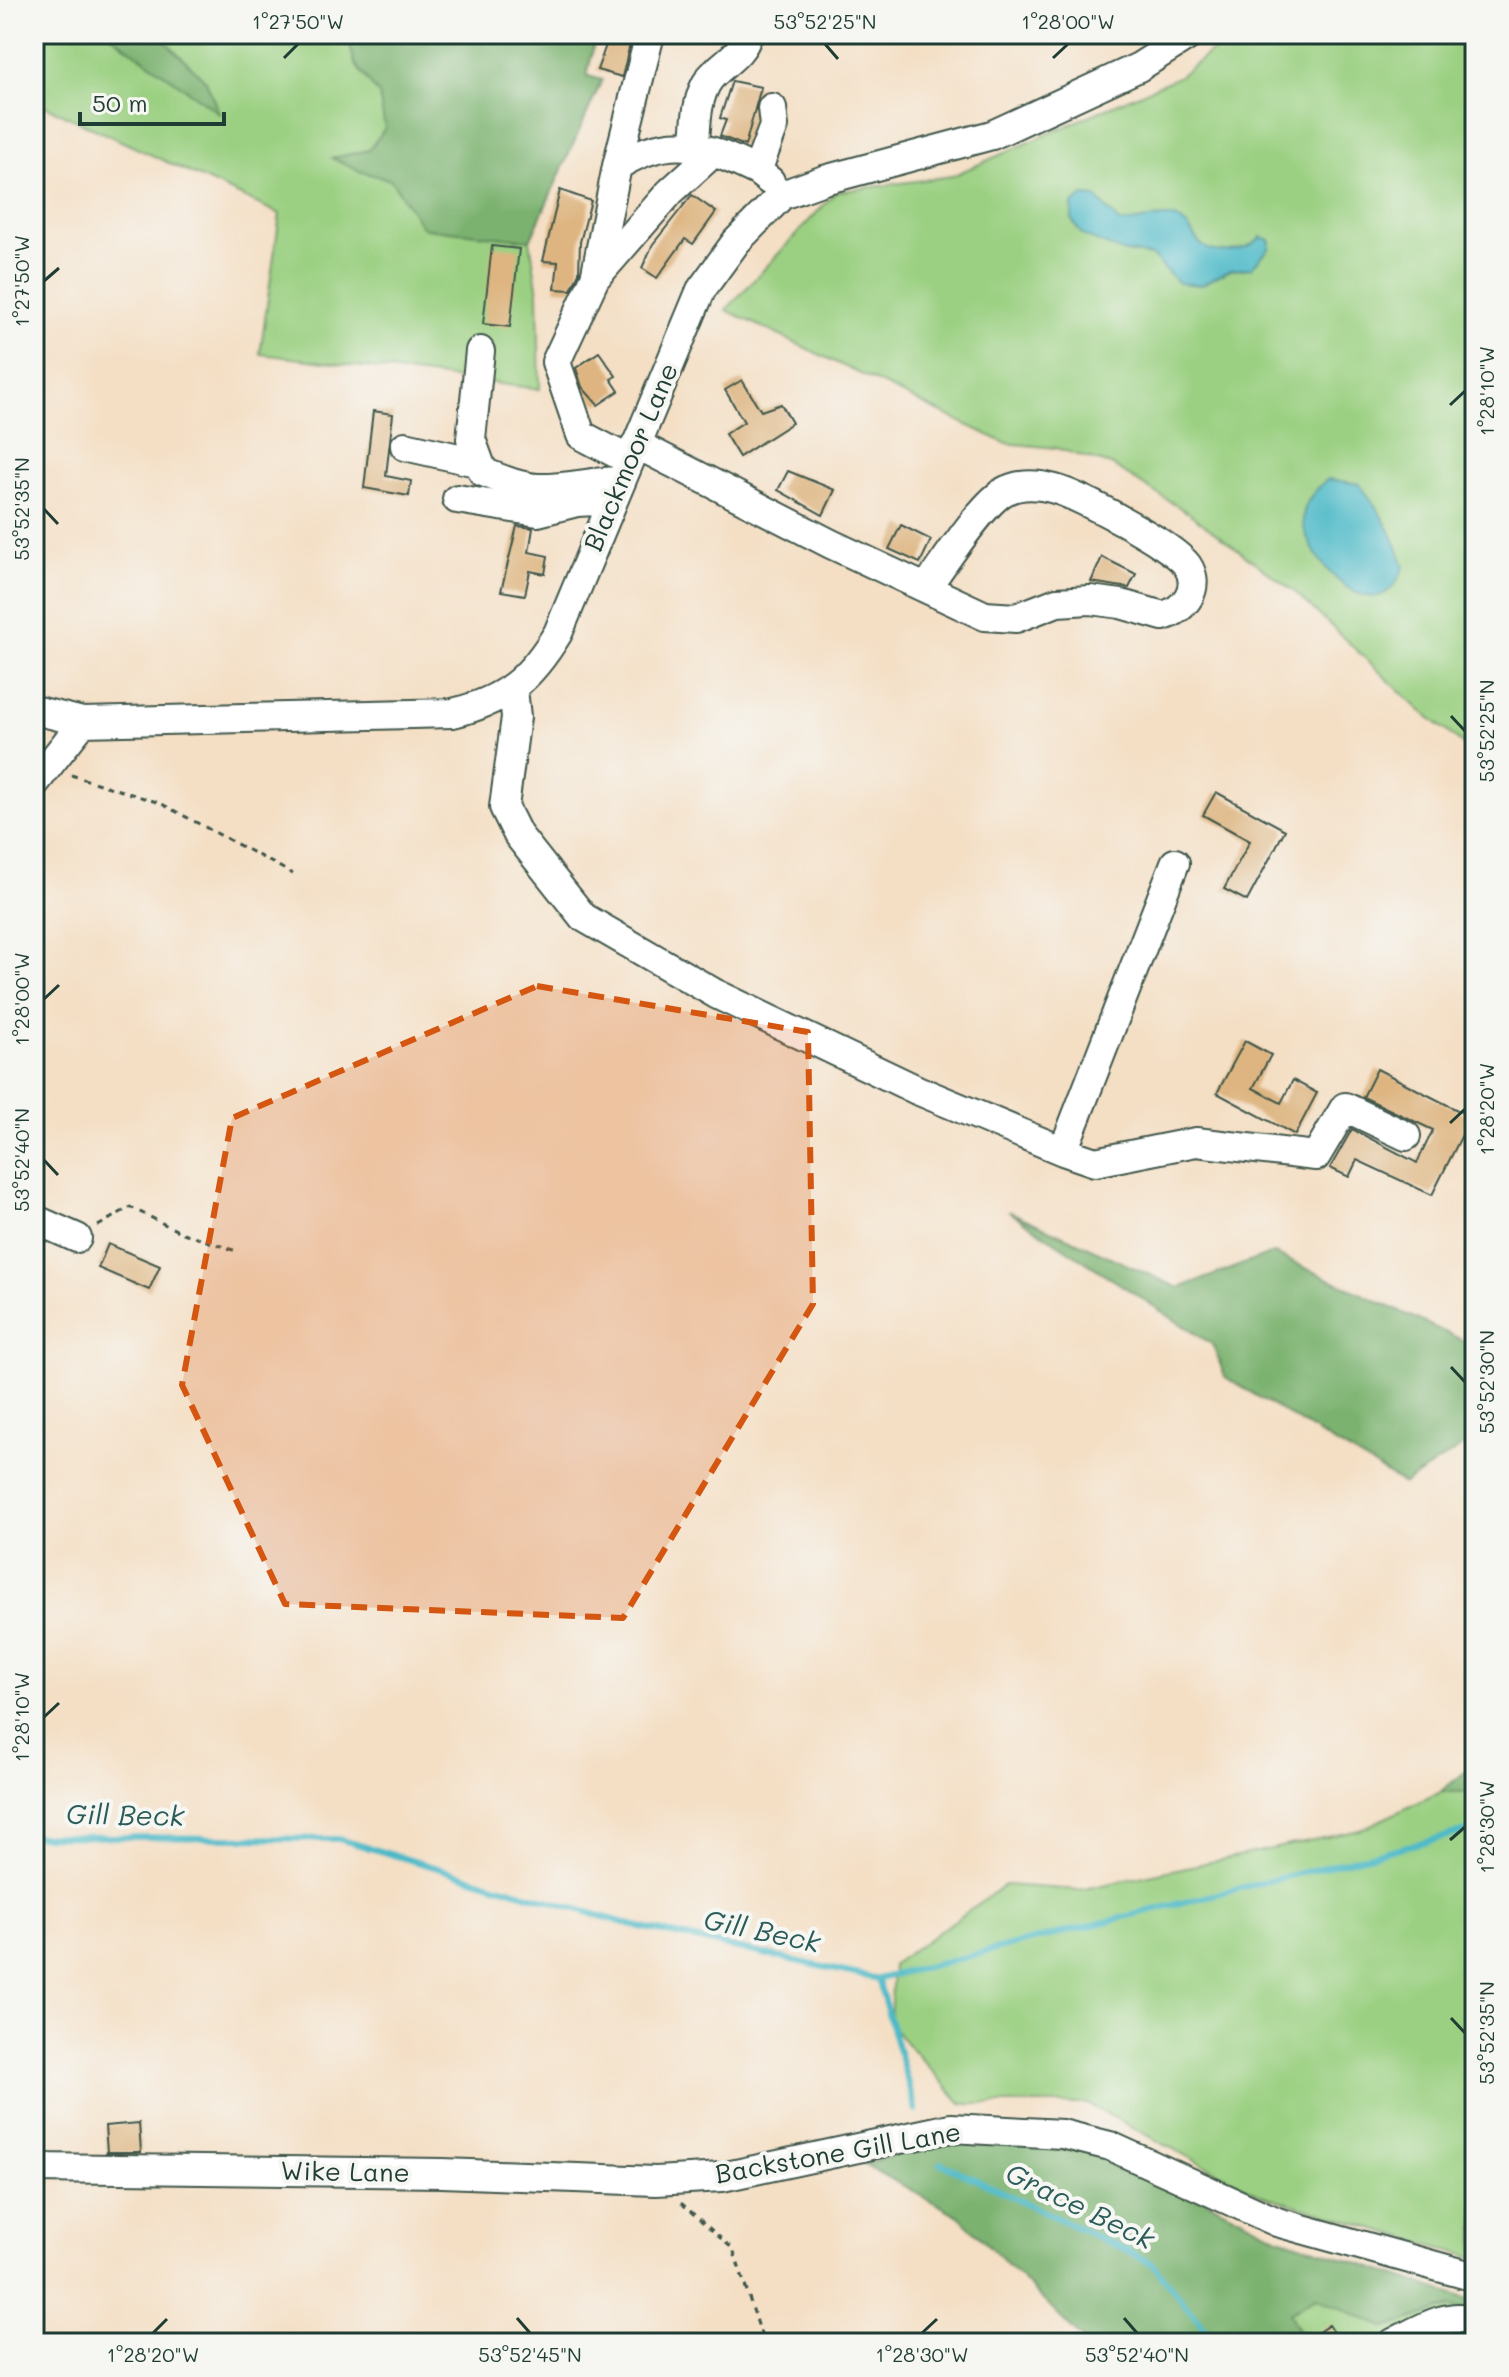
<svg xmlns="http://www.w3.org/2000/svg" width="1509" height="2377" viewBox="0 0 1509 2377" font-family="Mali,sans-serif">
<rect width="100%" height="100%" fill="#f6f6f2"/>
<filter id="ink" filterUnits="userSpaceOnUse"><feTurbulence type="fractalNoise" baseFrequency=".0125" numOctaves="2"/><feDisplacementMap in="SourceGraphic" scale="16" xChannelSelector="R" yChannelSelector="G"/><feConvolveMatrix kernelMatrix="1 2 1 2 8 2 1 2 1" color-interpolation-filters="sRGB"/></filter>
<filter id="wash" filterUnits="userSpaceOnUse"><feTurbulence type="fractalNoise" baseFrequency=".006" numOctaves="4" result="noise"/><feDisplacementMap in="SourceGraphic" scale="32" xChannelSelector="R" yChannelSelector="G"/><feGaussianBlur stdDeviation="1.8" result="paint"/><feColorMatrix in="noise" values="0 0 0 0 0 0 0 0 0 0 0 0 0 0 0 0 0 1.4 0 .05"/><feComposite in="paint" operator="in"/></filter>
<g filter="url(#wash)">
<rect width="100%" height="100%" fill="#f4dfc5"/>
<path fill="#9bd082" stroke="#5d865b" stroke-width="2" d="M34 34H596L587 76 602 80 530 240 538 294 540 389 260 354 280 214 34 101Z
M1235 34H1475V754L1420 710 1296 593 1190 514 1111 465 1056 448 1005 443 726 310 836 192 952 176 1178 77Z
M1440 1792H1475V2258L1261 2195 1088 2104H962L890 2025 893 1964 1005 1885 1079 1890 1360 1830Z
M1316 2297 1386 2328 1449 2307 1475 2311V2343H1304L1289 2313Z"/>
<path fill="#7cb270" stroke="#4e7852" stroke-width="2" d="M109 34H158L206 81 219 113Z
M347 34H596L587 76 602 80 530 240 423 228 391 180 359 171 332 158 369 150 385 128 379 95 355 64Z
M1008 1211 1179 1288 1273 1253 1475 1346V1438L1404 1484 1225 1377 1213 1345Z
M1475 1764V1792H1440Z
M953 2138 1098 2147 1279 2237 1475 2302V2311L1449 2307 1386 2328 1316 2297 1289 2313 1304 2343H1086L959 2216 864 2164Z"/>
<path fill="#4cb9c7" stroke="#367b7e" stroke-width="2" d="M1083 196 1096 197 1120 223C1136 223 1163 213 1177 219 1192 225 1192 238 1203 246 1219 257 1249 250 1261 237L1270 240 1269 249 1251 268 1230 270 1201 285 1178 283 1152 256 1120 251 1082 235 1072 220V205Z
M1328 479 1359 484C1378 507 1396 538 1404 567 1398 579 1394 590 1381 595 1349 607 1304 549 1303 520 1303 502 1315 490 1328 479Z"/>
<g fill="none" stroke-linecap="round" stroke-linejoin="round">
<path stroke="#4cb9c7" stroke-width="6" d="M34 1836 339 1839 631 1925 878 1979 1475 1829
M878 1979 916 2111
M941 2163 1152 2263 1216 2343"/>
</g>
<g id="blocks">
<path fill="#deb581" d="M610 34 631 40 622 77 597 70Z
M732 81 761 87 745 146 720 136 726 120 720 118Z
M560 190 591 201 580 242 579 273 571 290 555 289 558 262 543 261Z
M692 195 716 212 693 244 685 239 657 278 642 268 653 244Z
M492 246 519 249 510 327 483 324Z
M599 352 616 376 611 379 619 391 598 405 582 387 576 368Z
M742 380 761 411 781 404 792 423 739 457 725 434 744 422 725 390Z
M373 411 393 414 386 476 411 481 409 496 364 488Z
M788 471 835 490 823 515 778 490Z
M901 525 931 540 920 563 889 549Z
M517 526 533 528 529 552 548 556 545 574 530 571 525 595 501 591Z
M1102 557 1136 574 1129 588 1091 582Z
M1216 792 1285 830 1247 901 1224 889 1250 841 1203 815Z
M1245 1041 1271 1055 1253 1088 1281 1103 1293 1080 1317 1093 1295 1135 1217 1093Z
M1377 1069 1471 1117 1432 1195 1357 1160 1349 1177 1330 1168 1352 1129 1417 1163 1433 1130 1363 1097Z
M108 1244 160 1266 149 1290 98 1268Z
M139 2123 141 2152H107L105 2126Z
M1329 2325 1341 2343H1302Z"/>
</g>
</g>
<g filter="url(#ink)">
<use href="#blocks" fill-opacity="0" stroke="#3f554a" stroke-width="2"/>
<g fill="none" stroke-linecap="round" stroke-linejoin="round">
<g stroke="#3f554a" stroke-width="32">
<path id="minor" d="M695 147C696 126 696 96 710 78 723 63 742 55 748 34
M617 166C671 132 703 145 757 171
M770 181 757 171 774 126 772 108
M596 277 670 192 714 152
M480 351 471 439 483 472C501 479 519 487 538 488 565 489 593 481 621 481
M636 444 831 544 985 616 1016 618 1057 602 1090 600 1121 604 1163 616C1185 610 1202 587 1187 565 1173 545 1080 496 1055 489 1041 485 1022 483 1007 490 984 500 943 565 926 588
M405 446 476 462
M629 460 581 435 556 362 595 278 617 166 650 34
M457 499 538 512 577 502 613 500
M513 689 516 717 504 807 518 835 583 917 716 994 917 1090 1063 1151 1175 863
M34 710 83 722 453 713C506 700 530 679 558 633L701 290 736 242 782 195 824 180 992 135 1139 67 1191 34
M34 784 83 722
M1063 1151 1095 1162 1196 1142 1316 1156 1345 1107 1406 1136
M34 1219 77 1238
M34 2168 442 2173 656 2181 722 2177 951 2128 1062 2134 1110 2146 1277 2222 1475 2277
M1393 2343C1417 2331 1448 2310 1475 2321"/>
</g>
<path stroke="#3f554a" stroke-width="3" stroke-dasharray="6 6" stroke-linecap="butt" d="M71 775 160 803 293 874
M98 1226 130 1207 180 1232 236 1251
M681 2203 733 2249 764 2343"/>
<use href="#minor" stroke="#fff" stroke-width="28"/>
</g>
</g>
<path fill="#d45610" fill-opacity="0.2" stroke="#d45610" stroke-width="6" stroke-dasharray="16 10" stroke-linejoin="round" d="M537 986 808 1032 813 1304 623 1618 285 1604 182 1385 232 1118Z"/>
<path fill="none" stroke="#1f3d34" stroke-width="3" d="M825 44 838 59M284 58 298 44M1053 58 1068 44M44 281 59 268M1450 405 1465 391M44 509 58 524M1451 716 1465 731M44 999 59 985M1450 1123 1465 1109M44 1160 58 1175M1451 1367 1465 1382M44 1717 59 1703M1450 1840 1465 1827M1451 2018 1465 2033M517 2318 530 2333M1124 2318 1137 2333M153 2333 167 2319M922 2333 937 2319"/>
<g text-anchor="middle" stroke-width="8" stroke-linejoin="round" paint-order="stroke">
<g font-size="26" fill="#1f3d34" stroke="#f6f6f2">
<text transform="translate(631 457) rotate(-67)" y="9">Blackmoor Lane</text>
<text transform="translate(838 2153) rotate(-10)" y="9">Backstone Gill Lane</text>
<text transform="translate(345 2172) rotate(1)" y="9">Wike Lane</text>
</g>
<g font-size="28" font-style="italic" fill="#2a5c59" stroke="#f6f6f2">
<text transform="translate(125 1815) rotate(1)" y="10">Gill Beck</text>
<text transform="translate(762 1931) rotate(12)" y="10">Gill Beck</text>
<text transform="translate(1080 2206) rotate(26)" y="10">Grace Beck</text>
</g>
</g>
<rect width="1509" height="2377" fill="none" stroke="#f6f6f2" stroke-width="88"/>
<path d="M80 112v12h144v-12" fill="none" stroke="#1f3d34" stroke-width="4"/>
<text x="92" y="112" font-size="24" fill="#1f3d34" stroke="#f6f6f2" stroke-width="6" paint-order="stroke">50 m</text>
<rect x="44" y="44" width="1421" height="2289" fill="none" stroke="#1f3d34" stroke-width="3"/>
<g font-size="20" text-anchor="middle" fill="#1f3d34">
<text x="298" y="29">1°27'50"W</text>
<text x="825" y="29">53°52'25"N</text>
<text x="1068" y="29">1°28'00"W</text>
<text transform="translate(22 281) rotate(-90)" y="7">1°27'50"W</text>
<text transform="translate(1487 391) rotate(-90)" y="7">1°28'10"W</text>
<text transform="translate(22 509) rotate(-90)" y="7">53°52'35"N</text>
<text transform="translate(1487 731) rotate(-90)" y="7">53°52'25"N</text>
<text transform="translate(22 999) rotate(-90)" y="7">1°28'00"W</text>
<text transform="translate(1487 1109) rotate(-90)" y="7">1°28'20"W</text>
<text transform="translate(22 1160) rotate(-90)" y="7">53°52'40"N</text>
<text transform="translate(1487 1382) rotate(-90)" y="7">53°52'30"N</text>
<text transform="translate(22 1717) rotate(-90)" y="7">1°28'10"W</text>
<text transform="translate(1487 1827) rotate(-90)" y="7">1°28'30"W</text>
<text transform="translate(1487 2033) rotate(-90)" y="7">53°52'35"N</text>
<text x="153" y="2362">1°28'20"W</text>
<text x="530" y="2362">53°52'45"N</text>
<text x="922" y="2362">1°28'30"W</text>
<text x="1137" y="2362">53°52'40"N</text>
</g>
</svg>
